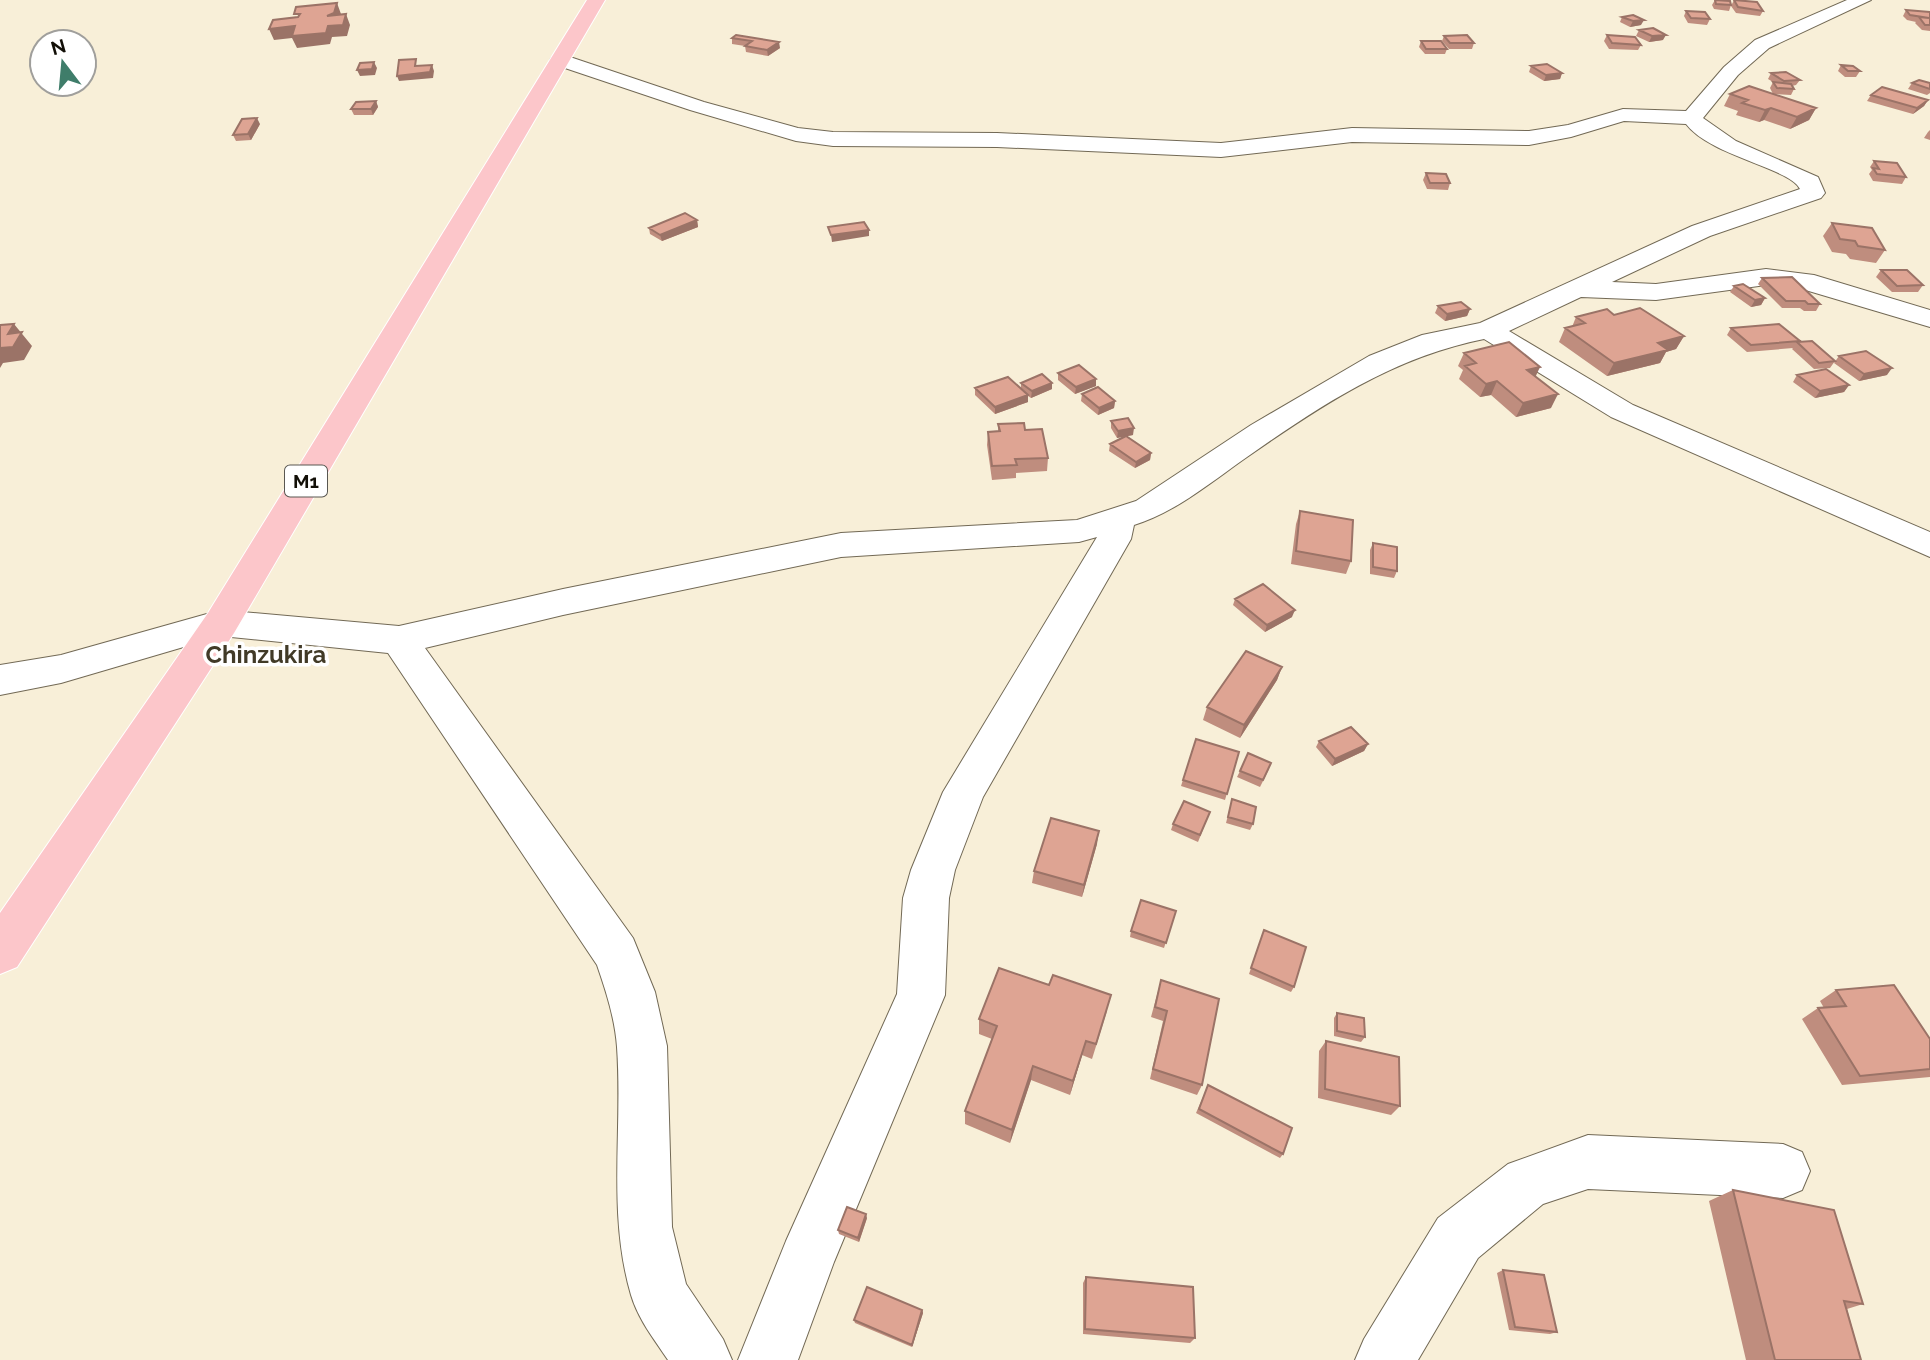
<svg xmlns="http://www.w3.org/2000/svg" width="1930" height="1360" viewBox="0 0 1930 1360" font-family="Raleway,sans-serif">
<rect width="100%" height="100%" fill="#f8efd8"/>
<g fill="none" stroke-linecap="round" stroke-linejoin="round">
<g stroke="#726955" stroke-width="2">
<path id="minor" d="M1847 0H1871L1769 48 1738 75 1703 118 1736 141 1818 177 1825 193 1821 198 1710 236 1612 282 1656 284 1766 269 1814 275 1930 310V327L1802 289 1766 285 1656 300 1581 297 1509 331 1633 405 1930 532V557L1611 417 1484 339C1394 357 1321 405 1247 457 1211 482 1176 512 1134 525L1131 539 983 797 955 870 949 898 945 995 834 1262 798 1360H738L786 1241 897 994 903 898 911 870 943 792 1097 537 1079 542 841 557 563 615 425 648 633 938 655 992 667 1046 672 1227 686 1284 723 1339 732 1360H668C654 1339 638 1319 631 1295 607 1213 623 1131 617 1047 615 1019 606 991 597 965L388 653 221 636 61 683 0 695V665L61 655 221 610 399 626 563 589 841 533 1077 520 1136 501 1251 425 1369 356 1422 335 1480 323 1692 226 1800 189C1790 168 1710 156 1686 124L1624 121 1571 137 1529 145 1352 142 1221 157 997 147 833 146 796 141 690 110 553 64 550 60 553 56H567L704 102 798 128 833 132 997 133 1221 143 1352 128 1529 131 1568 125 1623 109 1686 111 1724 67 1755 40Z
M1588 1135 1783 1144 1802 1152 1810 1171 1802 1190 1783 1198 1588 1189 1543 1204 1478 1258 1418 1360H1355L1364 1339 1438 1218 1508 1164Z"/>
</g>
<g stroke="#fff" stroke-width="2">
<path id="trunk" d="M587 0H605L234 633 17 967 0 974V913L208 613Z"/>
</g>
<use href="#minor" fill="#fff" fill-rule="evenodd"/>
<use href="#trunk" fill="#fcc6ca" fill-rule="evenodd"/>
</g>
<path fill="#bf8d7e" d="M1715 0 1731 5 1729 11 1714 9 1712 5Z
M1734 0 1763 11 1760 16 1736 13 1731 6Z
M1906 10 1930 12V31L1922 30 1915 23 1916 22 1907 20 1903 16Z
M1686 11 1710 19 1707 25 1688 23 1684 16Z
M1622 17 1641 25 1630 27 1620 22Z
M1639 30 1663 40 1649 42 1636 36Z
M736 35 780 48 768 56 746 52 745 46 732 44V38Z
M1607 35 1641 45 1638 50 1609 49 1604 41Z
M1444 36 1474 43 1472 49H1449L1442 41Z
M1421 41 1447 49 1445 54H1425L1419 47Z
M1841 65 1860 71 1856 77H1845L1838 71Z
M1531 66 1562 73 1560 79 1544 81 1529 72Z
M1771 73 1800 80 1796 85 1792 86 1794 89 1791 95 1773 94 1770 88 1773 82 1768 79Z
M1912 83H1930V93L1927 95 1908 89Z
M1730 94 1816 108 1809 120 1790 129 1764 120 1759 122 1736 115 1738 111 1724 106Z
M1871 95 1928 100 1924 106 1913 114 1867 101Z
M376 101 378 107 373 115H354L351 109Z
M260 124 251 140 236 141 233 135Z
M1930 130V140L1924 138 1928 132Z
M1874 161 1906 177 1902 184 1873 181 1869 174 1872 170 1870 167Z
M1426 173 1450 183 1448 190 1427 189 1423 180Z
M697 220 698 227 662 241 650 234 649 228Z
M1832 223 1885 250 1876 263 1850 259 1846 254 1832 252 1823 236Z
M1881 270 1923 285 1918 292H1892L1876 277Z
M1762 278 1820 304 1816 311H1804L1800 308H1782L1758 284Z
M1734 286 1765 298 1761 305 1751 307 1730 292Z
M1438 306 1470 309 1467 316 1445 321 1435 313Z
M1614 315 1684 336 1676 349 1666 352 1660 363 1607 376 1559 342 1565 328 1572 327 1576 317Z
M1731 328 1799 342 1835 361 1830 368 1814 369 1792 349 1793 348 1747 352 1727 335Z
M1464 353 1535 377 1551 408 1516 417 1491 395 1480 397 1459 379 1463 370 1458 366Z
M1839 356 1887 375 1859 381 1834 363Z
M1058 373 1096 379V386L1075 394 1058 380Z
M1797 375 1849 385 1844 392 1815 398 1793 382Z
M1021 383H1052V389L1031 398 1028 396V402L995 414 975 395V388H1021Z
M1082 394 1115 401 1114 408 1098 415 1081 401Z
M1111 421 1133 435 1127 436 1151 453 1150 460 1135 468 1109 451 1110 444 1124 436 1117 438 1111 428Z
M998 424 1025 430 1048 458 1047 471 1016 473V478L992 480 987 445 988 432 998 431Z
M1300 511 1351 561 1346 574 1291 564 1296 524Z
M1373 543 1397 571 1394 578 1370 574V550Z
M1235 599 1292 617 1265 632 1233 605Z
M1282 667 1277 680 1240 738 1203 720 1207 707Z
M1196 739 1239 752 1225 800 1181 786Z
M1319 741 1368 744 1364 751 1332 766 1316 747Z
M1269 769 1260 787 1237 777 1240 771Z
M1232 799 1253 824 1250 830 1226 823Z
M1210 812 1198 842 1171 830 1173 824Z
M1097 844 1082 897 1032 883 1034 871Z
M1176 911 1164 948 1130 937 1131 931Z
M1264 930 1294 987 1291 992 1249 974Z
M1161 980 1202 1085 1197 1095 1150 1079 1163 1021 1151 1017Z
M1836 990 1930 1039V1077L1842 1085 1802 1019 1818 1008H1824L1820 1001Z
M1107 1011 1092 1059 1082 1055 1070 1095 1031 1080 1010 1143 965 1124V1111L992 1039 979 1034V1019Z
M1337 1013 1365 1037 1361 1042 1334 1036V1018Z
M1326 1041 1400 1106 1391 1115 1318 1098 1319 1051Z
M1206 1090 1283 1154 1280 1158 1196 1113Z
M1733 1190 1863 1304 1847 1309 1861 1360H1746L1709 1201Z
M867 1218 859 1242 839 1234 838 1230Z
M1503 1270 1557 1332 1550 1334 1509 1330 1497 1273Z
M1086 1277 1195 1338 1190 1343 1083 1334V1283Z
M922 1310 923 1313 912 1347 855 1323 854 1320Z"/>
<path fill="#9b7367" d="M337 3 341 14H346L350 25 347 36 332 37 330 44 297 48 292 38 274 40 269 29Z
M1644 20 1641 25 1630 27 1633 21Z
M1666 35 1663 40 1649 42 1652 36Z
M779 42 780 48 768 56 767 50Z
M374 62 377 68 375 75 360 76 357 70Z
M432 65 434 71 433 78 399 81 397 76Z
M1562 73 1560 79 1544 81 1546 75Z
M1928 100 1924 106 1913 114 1917 108Z
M376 101 378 107 373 115 371 109Z
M1771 108 1764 120 1759 122 1765 110Z
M1816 108 1809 120 1790 129 1797 117Z
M257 118 260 124 251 140 248 134Z
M697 220 698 227 662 241 660 235Z
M869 230V236L832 242 831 235Z
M1765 298 1761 305 1751 307 1755 300Z
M1470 309 1467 316 1445 321 1447 314Z
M14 324 32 346 24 360 3 363 0 368V348Z
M1684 336 1676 349 1666 352 1660 363 1607 376 1614 363 1658 343Z
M1540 367 1534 380 1527 370Z
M1892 368 1887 375 1859 381 1864 374Z
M1096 379V386L1075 394 1076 387Z
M1497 381 1491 395 1480 397 1486 384Z
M1052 383V389L1031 398 1032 391Z
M1849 385 1844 392 1815 398 1820 391Z
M1558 394 1551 408 1516 417 1523 403Z
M1028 395V402L995 414V407Z
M1115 401 1114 408 1098 415 1099 408Z
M1134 428 1133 435 1117 438 1118 431Z
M1151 453 1150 460 1135 468 1136 462Z
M1295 610 1292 617 1265 632 1267 625Z
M1282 667 1277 680 1240 738 1244 725Z
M1368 744 1364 751 1332 766 1335 759Z
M1099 831 1097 844 1082 897 1084 885Z
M1086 1041 1082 1055 1070 1095 1073 1081Z
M1033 1066 1031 1080 1010 1143 1012 1130Z
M866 1214 867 1218 859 1242 858 1238Z
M922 1310 923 1313 912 1347V1345Z"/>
<path fill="#dea493" stroke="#9b7367" stroke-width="2" d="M1715 0 1730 1 1731 5 1716 4Z
M1734 0 1757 2 1763 11 1738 7Z
M337 3 334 13 327 16 346 14 343 25 328 26 326 33 292 36 295 26 269 29 273 20 298 17 300 14H294L296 7Z
M1906 10 1930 12V25H1925L1919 17 1929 18 1910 15Z
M1686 11 1705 12 1710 19 1691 18Z
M1633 15 1644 20 1633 21 1622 17Z
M1653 28 1666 35 1652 36 1639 30Z
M736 35 779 42 767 50 745 46 752 41 732 38Z
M1467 35 1474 43H1450L1444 36Z
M1607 35 1635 37 1641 45 1612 43Z
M1421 41H1441L1447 49H1426Z
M416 59 415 66 432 65 430 72 397 76 399 60Z
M374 62 372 69 357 70 360 63Z
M1547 64 1562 73 1546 75 1531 66Z
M1841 65 1853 66 1860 71H1848Z
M1786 72 1800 80 1784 81 1771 73Z
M1919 80 1930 83V89L1912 83Z
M1773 82 1791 84 1794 89 1777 88Z
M1749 86 1816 108 1797 117 1771 108 1765 110 1742 103 1748 100 1730 94Z
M1882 87 1928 100 1917 108 1871 95Z
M376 101 371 109H351L356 102Z
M257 118 248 134 233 135 242 119Z
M1874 161 1897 163 1906 177 1877 174 1873 168 1879 169Z
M1426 173 1446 174 1450 183H1430Z
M685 213 697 220 660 235 649 228Z
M864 222 869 230 831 235 828 227Z
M1832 223 1872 228 1885 250 1858 246 1855 241 1840 239Z
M1881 270H1907L1923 285 1897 286Z
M1792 277 1820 304H1808L1805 301H1786L1762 278Z
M1743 284 1765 298 1755 300 1734 286Z
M1461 302 1470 309 1447 314 1438 306Z
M1640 308 1684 336 1658 343 1668 350 1614 363 1565 328 1585 323 1576 317 1607 309 1614 315Z
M14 324 8 334 22 332 13 347 0 348V325Z
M1779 324 1800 341 1751 345 1731 328Z
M1812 341 1835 361 1819 363 1797 342Z
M1509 342 1540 367 1527 370 1558 394 1523 403 1497 381 1486 384 1465 366 1476 363 1464 353Z
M1866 351 1892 368 1864 374 1839 356Z
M1079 365 1096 379 1076 387 1058 373Z
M1826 369 1849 385 1820 391 1797 375Z
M1042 374 1052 383 1032 391 1021 383Z
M1008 377 1028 395 995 407 975 388Z
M1098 387 1115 401 1099 408 1082 394Z
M1128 418 1134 428 1118 431 1111 421Z
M1024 423 1025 430 1042 429 1048 458 1015 459 1017 465 992 466 988 432 1000 431 998 424Z
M1126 436 1151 453 1136 462 1110 444Z
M1300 511 1353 520 1351 561 1296 551Z
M1373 543 1397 547V571L1373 567Z
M1263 584 1295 610 1267 625 1235 599Z
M1246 651 1282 667 1244 725 1207 707Z
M1351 727 1368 744 1335 759 1319 741Z
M1196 739 1239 752 1227 794 1183 780Z
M1248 753 1271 763 1263 780 1240 771Z
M1232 799 1256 807 1253 824 1228 817Z
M1184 801 1210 812 1200 835 1173 824Z
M1051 818 1099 831 1084 885 1034 871Z
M1141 900 1176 911 1166 943 1131 931Z
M1264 930 1306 947 1294 987 1251 968Z
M999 968 1049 985 1053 975 1111 995 1096 1044 1086 1041 1073 1081 1033 1066 1012 1130 965 1111 997 1026 979 1019Z
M1161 980 1219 999 1202 1085 1153 1069 1167 1011 1155 1007Z
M1894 985 1930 1039V1069L1860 1076 1818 1008 1846 1006 1836 990Z
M1337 1013 1364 1018 1365 1037 1337 1031Z
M1326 1041 1399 1057 1400 1106 1325 1089Z
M1208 1085 1292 1128 1283 1154 1199 1109Z
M1733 1190 1834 1210 1863 1304 1844 1301 1861 1360H1775Z
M847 1207 866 1214 858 1238 838 1230Z
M1503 1270 1544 1275 1557 1332 1515 1327Z
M1086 1277 1193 1287 1195 1338 1085 1329Z
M867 1287 922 1310 912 1345 854 1320Z"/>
<g text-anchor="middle" stroke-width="7" stroke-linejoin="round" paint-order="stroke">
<rect fill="#fff" stroke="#595751" stroke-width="2" x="285" y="465.5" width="42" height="31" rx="5"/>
<g font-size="19" font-weight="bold" fill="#120f07">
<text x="306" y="488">M1</text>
</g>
<g font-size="24" font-weight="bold" fill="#413a27" stroke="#fff">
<text x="266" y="663">Chinzukira</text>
</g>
</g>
<g transform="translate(63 63) rotate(344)"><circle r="33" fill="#ffffff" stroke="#a09f9c" stroke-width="2"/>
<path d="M0-5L12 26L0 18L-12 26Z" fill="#3f7d6a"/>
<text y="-10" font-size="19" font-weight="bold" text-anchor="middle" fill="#120f07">N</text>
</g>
</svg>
